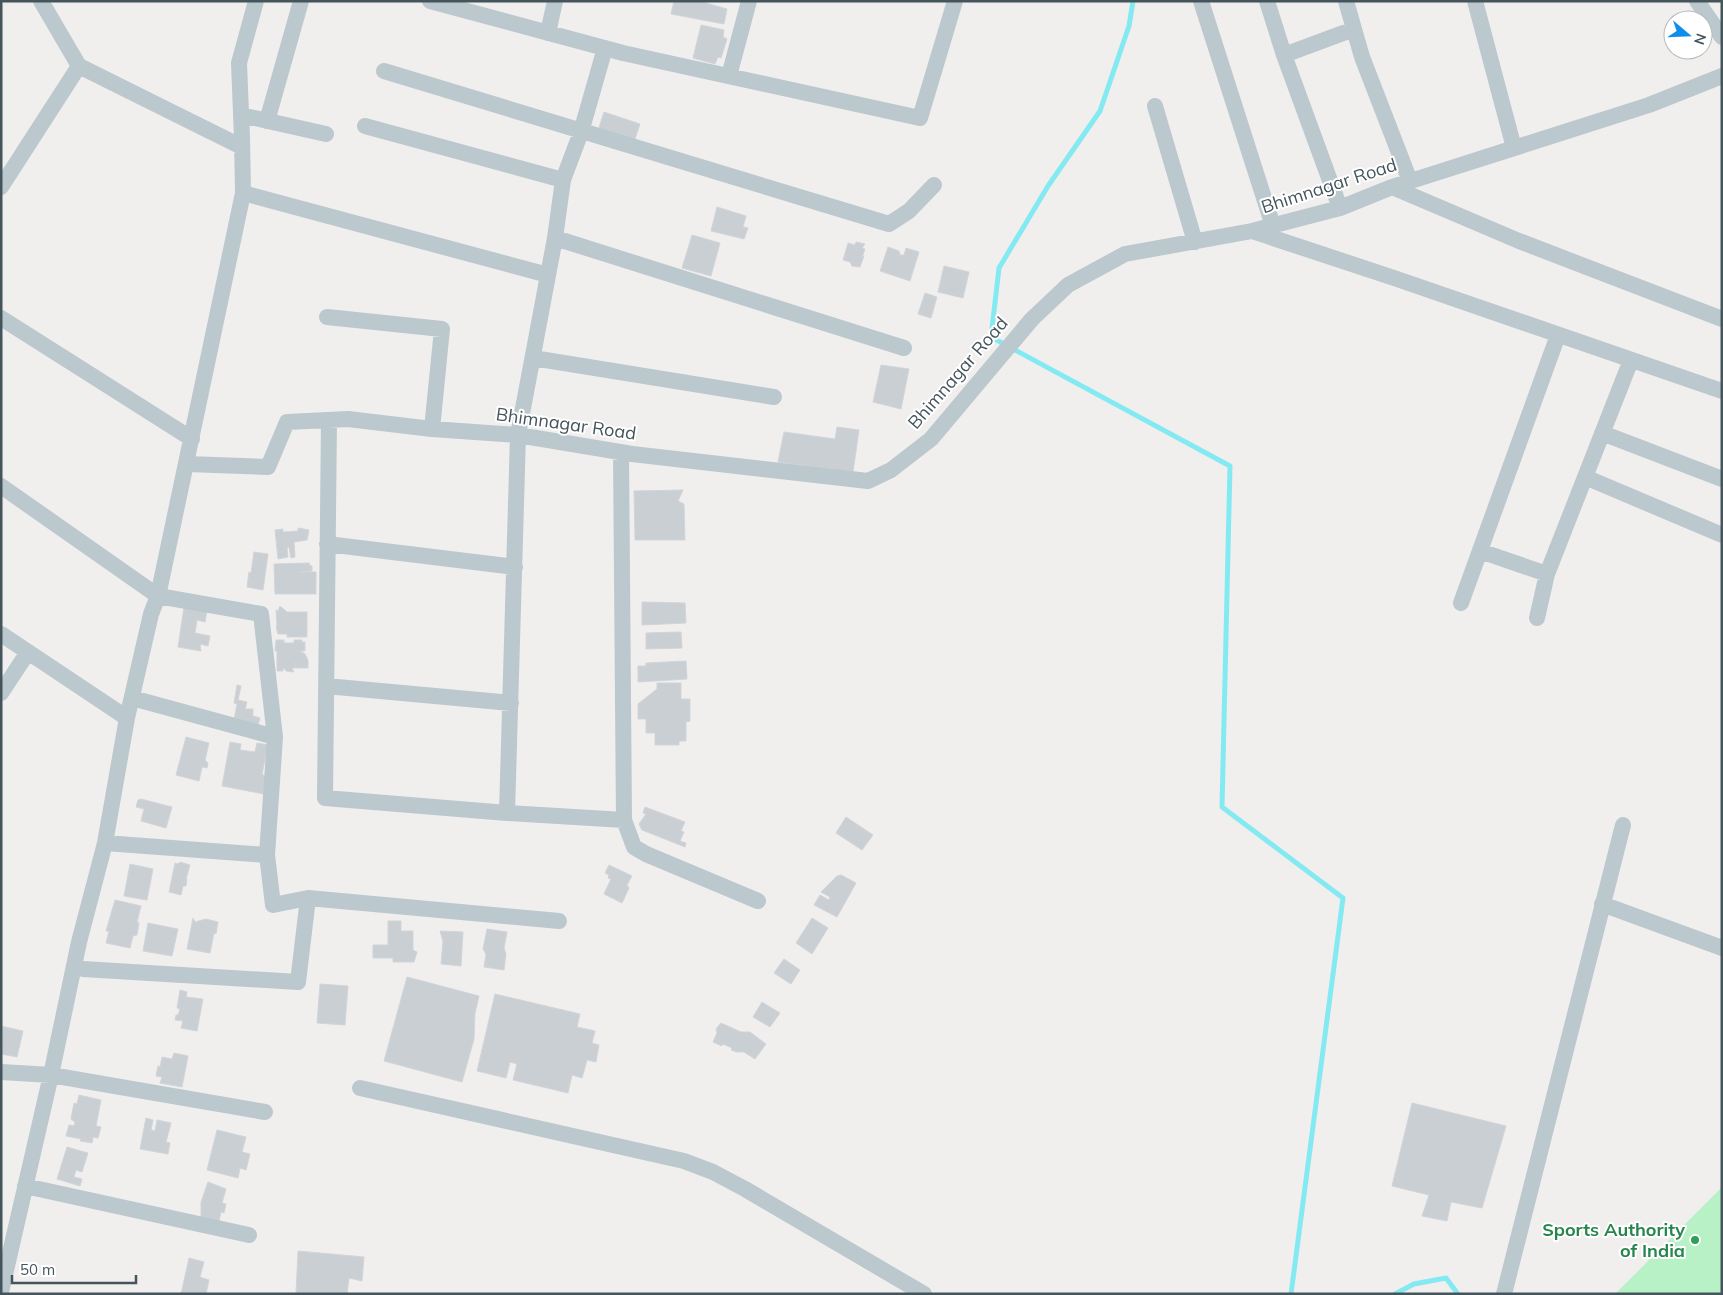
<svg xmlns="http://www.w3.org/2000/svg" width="1723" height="1295" viewBox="0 0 1723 1295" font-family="Mulish,sans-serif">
<rect width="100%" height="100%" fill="#f1eeee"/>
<path fill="#b9f1c7" d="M1722 1187V1294H1615Z"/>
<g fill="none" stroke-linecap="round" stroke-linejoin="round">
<path stroke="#84eaf1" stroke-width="5" d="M1133 1 1129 26 1100 111 1048 186 999 268 991 337 1230 466 1222 807 1343 898 1291 1294
M1395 1294 1414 1284 1446 1278 1458 1294"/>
</g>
<path fill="#cacfd3" stroke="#d1d5da" d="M674 1H707L706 3 727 9 724 24 671 14Z
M701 25 724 30 723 37 727 39 721 58 718 57 715 64 693 58Z
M604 112 640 124 633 145 597 134Z
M717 207 746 216 743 227 748 228 744 239 711 231Z
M692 235 720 243 711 276 682 268Z
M856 242 865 244 862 248 865 249 862 258 864 256 860 267 852 266 850 262 843 260 848 243 855 245Z
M888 247 899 251 900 255H904L906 248 919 252 910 281 880 271Z
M944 266 969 272 963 298 938 292Z
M925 293 937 297 931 318 918 314Z
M881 365 909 369 901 409 873 402Z
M837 427 859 430 853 472 778 462 784 432 835 439Z
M683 490 678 501 684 504 685 540H635L634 491Z
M298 528 309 530 307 540 294 542 295 557 291 558 289 547 287 548 288 557 278 559 275 530 283 529V532L298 531Z
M254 552 268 554 263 590 247 587 249 572 251 573Z
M309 563 310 564 308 565 312 566V571L299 572H316V594H275L274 564Z
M642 602 685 603 686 623 642 625Z
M280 606 287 612H307V637H287V634H278L276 626H277L276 610 278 611Z
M184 607 207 611 205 622 197 620 195 633 210 636 208 646 200 644 201 651 178 647Z
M681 632 682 648 646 649V633Z
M276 640H284V643H294V640H302V642H305V651H300L305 654 308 660V668H296L295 662 296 668H292L294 672 286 671 284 668H283V671H277V651H275Z
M686 661 687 679 638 682V666H646V663Z
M657 683H681V699H690V721L686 722V741H679V745H655V733H646V719H638V704L657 689Z
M237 685 241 686 238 700 247 702 245 709H253V716L260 718 258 725 234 720 237 704 234 703Z
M186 737 209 743 205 760 208 763 207 768 202 767 199 781 176 775Z
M230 742 241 744 240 750 255 752 257 743 268 745 262 774 267 777 264 794 222 786Z
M141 799 172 807 166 828 141 821 144 809 136 807 138 800Z
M645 807 685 822 681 831 684 832 680 841 686 843 685 847 642 830 639 824 646 814 643 813Z
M846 817 873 835 862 850 836 833Z
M180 862 190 865 186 879H187L186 886H183L181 895 169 892 175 863 178 864Z
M130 864 153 869 147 900 124 896Z
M609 865 632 876 627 885 629 888 622 903 604 894 611 879 608 878 609 875 605 873Z
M841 875 856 883 837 917 814 905 820 895 829 900 830 897 821 892 837 876Z
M115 900 141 906 137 922 139 923 137 935 133 936 130 948 106 943 109 931H106Z
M193 918 195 922 206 919 218 922 216 934 214 933 210 953 187 949Z
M812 918 828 928 812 954 796 943Z
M388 921H401V931H413V950L417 952 414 962H393V958H373V945H388Z
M148 923 178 929 172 956 143 951Z
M487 929 507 932 504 948 506 954 504 970 484 967 486 954 483 949Z
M440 931 463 932 461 966 441 964 443 941Z
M784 959 800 970 791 984 774 973Z
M407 977 479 996 475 1013 474 1039 462 1082 384 1061Z
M320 984 348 986 345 1025 317 1023Z
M180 990 187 992 186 997 203 999 197 1031 181 1028 183 1021 175 1020 176 1015H178L180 1009 177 1008Z
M495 994 580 1014 577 1027 595 1031 592 1043 599 1045 596 1062 587 1060 582 1078 572 1075 568 1093 513 1080 517 1064 510 1062 506 1078 477 1071Z
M762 1002 780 1013 770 1027 753 1017Z
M721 1023 741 1032H750L766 1044 755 1059 744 1052H737L731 1050 732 1048 723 1044 722 1046 713 1042 717 1033 716 1029Z
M1 1026 23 1031 17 1057 1 1054Z
M174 1053 188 1056 182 1087 160 1083 162 1077 156 1076 158 1066 160 1067 162 1057 172 1059Z
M79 1095 101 1100 96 1126 101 1127 98 1138 93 1137 92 1143 80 1141 81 1139 66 1136 69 1125 74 1126 75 1122 71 1119 74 1103 77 1104Z
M1412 1103 1506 1126 1482 1208 1451 1202 1447 1221 1422 1216 1429 1195 1392 1186Z
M146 1118 153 1120 151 1130 155 1131 157 1120 171 1123 166 1142 170 1143 168 1154 140 1149Z
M217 1130 246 1137 242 1152 250 1154 246 1170 240 1168 238 1178 207 1170Z
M67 1147 88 1153 82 1172 76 1170 74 1177 82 1179 80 1186 57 1179Z
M208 1182 226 1189 222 1203 226 1204 224 1213 221 1212 218 1226 201 1217V1202Z
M298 1251 364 1257 362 1281 349 1278 347 1294H296Z
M189 1258 204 1262 200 1277 209 1280 206 1294H181Z"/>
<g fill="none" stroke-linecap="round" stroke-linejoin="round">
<path stroke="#bbc8ce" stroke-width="16" d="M430 1 623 53 920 118 955 1
M1201 1 1273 226
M1267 1 1284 55 1340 208
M1346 1 1362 57 1410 181
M1475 1 1514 148
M1697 1 1722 37
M548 33 555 1
M1284 55 1354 29
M79 66 242 147
M384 71 889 224 909 211 934 185
M729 76 749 1
M1155 106 1195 242
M241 115 326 134
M267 121 301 1
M365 126 563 180
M1 187 79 66 41 1
M1392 187 1519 241 1722 319
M243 193 548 275
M1252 231 1397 279 1722 391
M555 238 904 348
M327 317 442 329 432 429
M1 318 192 439
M533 358 774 397
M329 420 325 798 507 813 624 820
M1602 433 1722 479
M621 452 624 820 634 847 646 854 758 901
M187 464 268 467 287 422 348 419 432 429 518 435 632 454 868 481 891 470 931 439 1032 319 1068 285 1125 254 1252 231 1340 208 1392 187 1649 105 1722 76
M1585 477 1722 535
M1 486 158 596 261 614 275 737 267 855 273 905 308 898
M327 544 515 567
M1480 551 1547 574
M1461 603 1558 335
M1537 618 1547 574 1631 360
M1 634 127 718
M326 686 511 703
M1 693 28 652
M132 698 275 737
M507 813 518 435 555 238 563 180 581 132 605 48
M105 843 267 855
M1602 904 1722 948
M83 969 298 982 308 898 559 921
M1 1072 51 1075 265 1112
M360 1088 684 1161 713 1172 745 1189 924 1294
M25 1186 249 1235
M1 1292 51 1075 79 942 105 843 127 718 151 614 158 596 243 193 242 138 239 63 256 1
M1504 1294 1623 825"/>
</g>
<circle fill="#2e9e5b" stroke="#fff" stroke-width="2" cx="1695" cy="1240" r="5"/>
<g text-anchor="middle" stroke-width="4" stroke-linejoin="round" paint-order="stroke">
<g font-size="18" fill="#45555c" stroke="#fff">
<text transform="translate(1329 186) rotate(-18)" y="6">Bhimnagar Road</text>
<text transform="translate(958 373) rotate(-49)" y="6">Bhimnagar Road</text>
<text transform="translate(566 424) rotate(8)" y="6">Bhimnagar Road</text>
</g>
<g font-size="18" font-weight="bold" fill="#27864d" stroke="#fff" text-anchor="end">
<text x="1685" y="1236">Sports Authority<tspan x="1685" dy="21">of India</tspan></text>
</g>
</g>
<rect width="1723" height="1295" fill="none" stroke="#45555c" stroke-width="5"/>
<g transform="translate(1688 35) rotate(109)"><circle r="24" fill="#ffffff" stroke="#b5bbbe"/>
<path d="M0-4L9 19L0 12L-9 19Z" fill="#0e8eea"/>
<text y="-8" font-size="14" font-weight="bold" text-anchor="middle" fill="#45555c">N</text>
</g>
<path d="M12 1275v8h124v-8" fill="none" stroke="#45555c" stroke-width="2.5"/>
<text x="20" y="1275" font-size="15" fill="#45555c" stroke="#ffffff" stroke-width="4" paint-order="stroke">50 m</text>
</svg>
